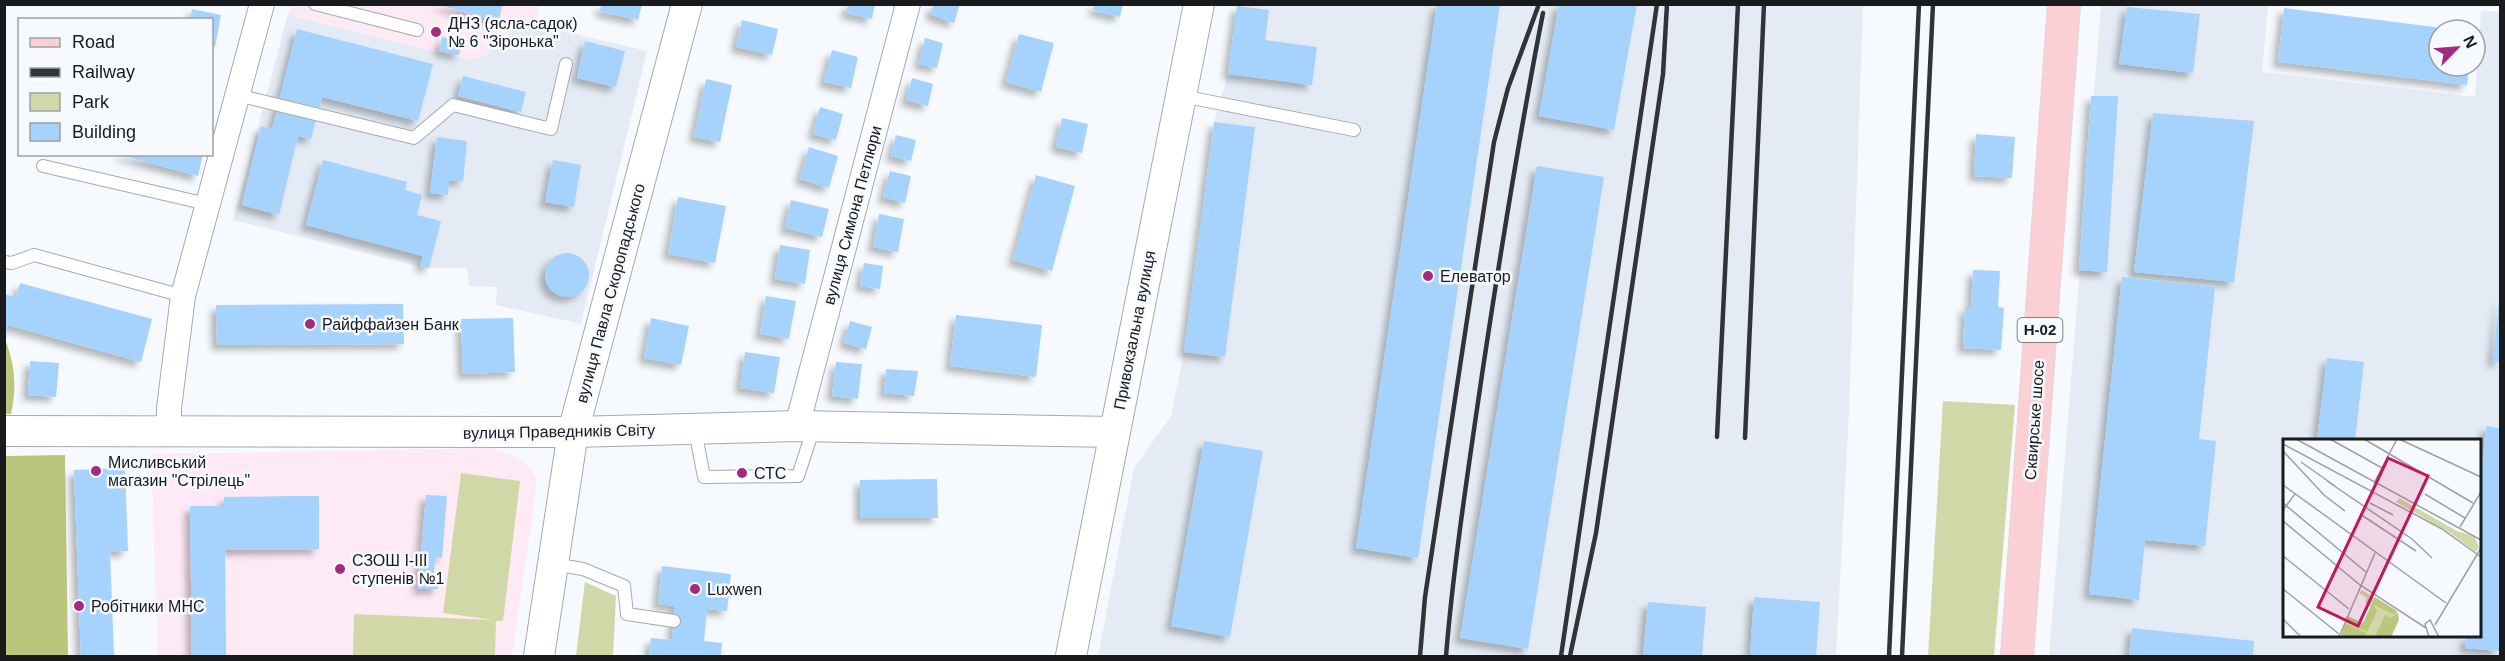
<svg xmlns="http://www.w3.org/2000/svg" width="2505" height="661" viewBox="0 0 2505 661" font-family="Helvetica,sans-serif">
<defs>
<filter id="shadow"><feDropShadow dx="-5.5" dy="5.5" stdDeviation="3" flood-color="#0004"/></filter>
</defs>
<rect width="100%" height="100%" fill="#f6fafe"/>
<path fill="#e4ebf4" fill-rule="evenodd" d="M1226 5H1863L1849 412 1836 656H1098L1134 468 1171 416 1184 352 1214 122 1228 74 1237 7Z
M2101 5H2268L2262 72 2475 97 2481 11 2500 12V656H2049ZM2284 440H2480V636H2284Z
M288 14 468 60 484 56 524 22 647 51 581 324 496 305 497 287 469 286 467 268H426L233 220Z"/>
<path fill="#fdeaf4" d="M291 4 540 5 535 24 524 22 484 56 468 60 288 14Z
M493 448 521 459 531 469 537 482 512 656H158L151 454Z"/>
<path fill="#d1d8a8" d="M1943 401 2015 405 1994 656H1928Z
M461 473 520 481 503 621H496L495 656H353L354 614 494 620 443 613Z
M585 582 616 596 613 656H576Z"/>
<path fill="#bcc57c" d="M5 339C15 365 17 387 11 414H5Z
M65 455 68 656H5V456Z"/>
<path fill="#a6d2fe" filter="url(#shadow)" d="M437 4H503L498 22Z
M848 4H875L872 19 846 13Z
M934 4H960L954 23 930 14Z
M1095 4H1123L1120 17 1093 10Z
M1437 4H1500L1418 558 1356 548Z
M1559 4H1637L1614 130 1539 116Z
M601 5H642L638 20 600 11Z
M1237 6 1269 10 1265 40 1317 47 1312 85 1228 74Z
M2127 7 2200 14 2193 73 2119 64Z
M2284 8 2450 29 2439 30V66H2469L2467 85 2278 62Z
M192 9 221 15 215 47 212 46V20H190Z
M742 20 778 29 772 55 736 47Z
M297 29 433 64 418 121 322 97 311 139 298 136 279 215 242 205 261 126 272 129Z
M1019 34 1054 43 1041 92 1006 82Z
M442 37 462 42 459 55 439 51Z
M925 38 943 43 937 68 919 64Z
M585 41 625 51 616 87 577 78Z
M832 50 858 57 851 88 824 82Z
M463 76 526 92 521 112 458 96Z
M912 78 933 84 928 106 906 100Z
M706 79 732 85 720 142 694 137Z
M2091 96H2118L2107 272 2079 270Z
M820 107 843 114 836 140 813 134Z
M2153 113 2254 121 2234 282 2134 272Z
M1062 118 1088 124 1082 153 1056 147Z
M1214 122 1255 127 1225 357 1184 352Z
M1976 134 2015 137 2012 178 1974 176Z
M896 135 916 140 911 161 891 156Z
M437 137 467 141 463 181 449 180 448 195 430 193Z
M809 147 838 156 829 188 800 179Z
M116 154H203L198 176Z
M323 160 407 182 405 190 422 195 417 215 441 221 429 268 420 266 423 256 306 225Z
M553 160 581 165 574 207 545 202Z
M1537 166 1604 177 1528 649 1460 638Z
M890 171 911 176 905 203 883 197Z
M1036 175 1075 186 1052 271 1013 260Z
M678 197 726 206 715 263 668 254Z
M791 200 829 209 822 237 785 228Z
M879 214 904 219 898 252 873 247Z
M780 245 810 250 805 284 775 279Z
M545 275a22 22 0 1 1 44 0a22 22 0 1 1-44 0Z
M864 263 883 266 880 289 860 286Z
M1973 270 2000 271 1998 307 2004 308 2001 350 1963 348 1965 307H1971Z
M2122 277 2215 287 2199 439 2216 441 2205 546 2145 540 2139 600 2089 594Z
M20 283 152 319 141 362 8 325 4 336V294L16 297Z
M766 296 796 301 789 339 760 334Z
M2499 300H2500V362L2493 361Z
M403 304 404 344 217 345 216 305Z
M956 315 1042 325 1036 377 950 366Z
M513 318 515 372 463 374 461 319Z
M651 318 689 326 681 365 644 358Z
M850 321 872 327 866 349 844 343Z
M745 352 780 357 774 393 740 388Z
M2327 358 2364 362 2355 440H2317Z
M30 361 59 363 56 397 28 395Z
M836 362 862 364 858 399 832 396Z
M886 369 918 371 914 396 884 393Z
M2486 426 2500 428 2499 651 2465 648 2466 636H2480V494Z
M1204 441 1263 451 1230 637 1171 626Z
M125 468 128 551 110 552 114 656H81L74 470Z
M937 479 938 518H860V480Z
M426 495 447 496 442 558 435 557 434 574H438V589H418Z
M294 496H319V549L225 550 226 656H192L190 506H224V497Z
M662 566 731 574 727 611 707 609 704 641 722 643 721 656H649L651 638 672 640 675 606 658 604Z
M1754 597 1820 602 1816 656H1750Z
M1648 602 1706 607 1702 656H1643Z
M2132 628 2254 641 2253 656H2129Z"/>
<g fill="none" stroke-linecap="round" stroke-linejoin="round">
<g stroke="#a5aaaf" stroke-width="14">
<path id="service" d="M315 4 417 30
M237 95 414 138 453 105 551 129 566 64
M1182 96 1354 130
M43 166 207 204
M4 262 12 263 34 255 183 296
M695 430 704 477 798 476 814 427
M553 564 583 569 624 586 627 614 674 621"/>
</g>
<g stroke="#a5aaaf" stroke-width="26">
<path id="minor" d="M797 426 908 4
M169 430V408L183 296 262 4"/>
</g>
<g stroke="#a5aaaf" stroke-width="32">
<path id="tertiary" d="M4 431 573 432 797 426 1113 432
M539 656 573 432 687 4
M1071 656 1199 4"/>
</g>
<g stroke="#d6d6d6" stroke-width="34">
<path id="primary" d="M2017 656 2064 4"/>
</g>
<use href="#service" stroke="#fff" stroke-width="12"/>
<use href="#minor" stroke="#fff" stroke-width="24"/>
<use href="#tertiary" stroke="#fff" stroke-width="30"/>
<use href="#primary" stroke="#fad0d4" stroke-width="33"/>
<path stroke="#323336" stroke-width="4.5" d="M1717 437 1738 4
M1745 438 1764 4
M1420 656 1425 597 1494 142 1508 88 1539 4
M1446 656C1454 560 1469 464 1483 368 1501 249 1520 131 1543 13
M1561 656 1657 4
M1570 656 1596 533 1663 74 1667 4
M1889 656 1919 4
M1902 656 1933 4"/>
</g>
<g fill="#a32a80" stroke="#f6fafe" stroke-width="2">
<circle cx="436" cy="32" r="6"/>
<circle cx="1428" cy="276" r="6"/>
<circle cx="310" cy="324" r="6"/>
<circle cx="96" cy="471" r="6"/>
<circle cx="742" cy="473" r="6"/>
<circle cx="340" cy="569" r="6"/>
<circle cx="695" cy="589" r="6"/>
<circle cx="79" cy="606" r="6"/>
</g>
<g text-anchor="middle" stroke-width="5" stroke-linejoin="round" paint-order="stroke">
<rect fill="#f6fafe" stroke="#5b5d60" stroke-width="1.5" x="2017.5" y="318" width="45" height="24" rx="4.5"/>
<g font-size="15" font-weight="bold" fill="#191a1c">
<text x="2040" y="335">Н-02</text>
</g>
<g font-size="16" fill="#191a1c" stroke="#f6fafe" text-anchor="start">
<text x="448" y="29">ДНЗ (ясла-садок)<tspan x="448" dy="18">№ 6 "Зіронька"</tspan></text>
<text x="1440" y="282">Елеватор</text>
<text x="322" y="330">Райффайзен Банк</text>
<text x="108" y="468">Мисливський<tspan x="108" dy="18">магазин "Стрілець"</tspan></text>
<text x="754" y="479">СТС</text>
<text x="352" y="566">СЗОШ І-ІІІ<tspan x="352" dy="18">ступенів №1</tspan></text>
<text x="707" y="595">Luxwen</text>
<text x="91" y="612">Робітники МНС</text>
</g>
<g font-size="16" fill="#191a1c" stroke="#f6fafe">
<text transform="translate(852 215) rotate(-75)" y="6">вулиця Симона Петлюри</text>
<text transform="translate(610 293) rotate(-75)" y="6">вулиця Павла Скоропадського</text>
<text transform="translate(1134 330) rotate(-79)" y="6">Привокзальна вулиця</text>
<text transform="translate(2034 420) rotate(-86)" y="6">Сквирське шосе</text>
<text transform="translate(559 431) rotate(-1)" y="6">вулиця Праведників Світу</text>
</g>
</g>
<g transform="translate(2283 439)">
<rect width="198" height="198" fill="#f6fafe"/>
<path d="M116 59 174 92 191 97 196 108 193 113 166 93 113 63ZM79 151 115 174 102 198H58L64 177 80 184 88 168 82 164 84 159 76 154Z" fill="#d1d8a8"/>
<path d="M92 158 114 172 112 176 91 166 94 172 84 193 62 182 64 177 80 184ZM115 174 116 181 108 198H92L102 176 108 179ZM62 184 83 194V198H58Z" fill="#bcc57c"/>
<path fill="none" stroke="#9ea0a4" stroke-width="1.5" d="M13 0 198 101M47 0 99 29M81 0 190 64M116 0 198 38M0 5 159 90 198 118M0 12 41 56 62 72M18 23 52 47M44 42 129 100 149 119M91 44 114 0M0 46 163 164M142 55 182 79M0 64 83 133M87 64 110 76M0 71 12 55M77 75 133 112M0 82 77 146 143 189M177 88 198 53M0 117 66 170M0 150 56 195M0 180 18 198M152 186 198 109M56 198 92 114M146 198 142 185 147 181 156 198"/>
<path fill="#c2185b" fill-opacity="0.15" stroke="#c2185b" stroke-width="3" d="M105 19 145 37 75 187 35 168Z"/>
<rect width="198" height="198" fill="none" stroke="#191a1c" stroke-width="3"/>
</g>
<rect width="2505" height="661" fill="none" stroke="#191a1c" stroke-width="12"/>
<rect x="18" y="18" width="195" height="138" fill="#f6fafe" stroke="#9ea0a4" stroke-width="1.5"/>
<rect x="30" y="38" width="30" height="9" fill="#fad0d4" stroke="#9ea0a4" stroke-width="1.5"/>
<text x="72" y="48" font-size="18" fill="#191a1c">Road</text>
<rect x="30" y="68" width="30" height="9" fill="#323336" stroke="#9ea0a4" stroke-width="1.5"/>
<text x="72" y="78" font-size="18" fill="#191a1c">Railway</text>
<rect x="30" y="93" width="30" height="18" fill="#d1d8a8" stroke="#9ea0a4" stroke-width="1.5"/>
<text x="72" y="108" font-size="18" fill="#191a1c">Park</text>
<rect x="30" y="123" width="30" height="18" fill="#a6d2fe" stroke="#9ea0a4" stroke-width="1.5"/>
<text x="72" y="138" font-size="18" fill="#191a1c">Building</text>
<g transform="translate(2457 48) rotate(65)"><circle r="28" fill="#f6fafe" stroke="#9ea0a4" stroke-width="1.5"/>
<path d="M0-4.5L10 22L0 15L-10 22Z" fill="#a32a80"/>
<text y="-9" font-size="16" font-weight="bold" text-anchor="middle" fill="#191a1c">N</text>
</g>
</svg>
